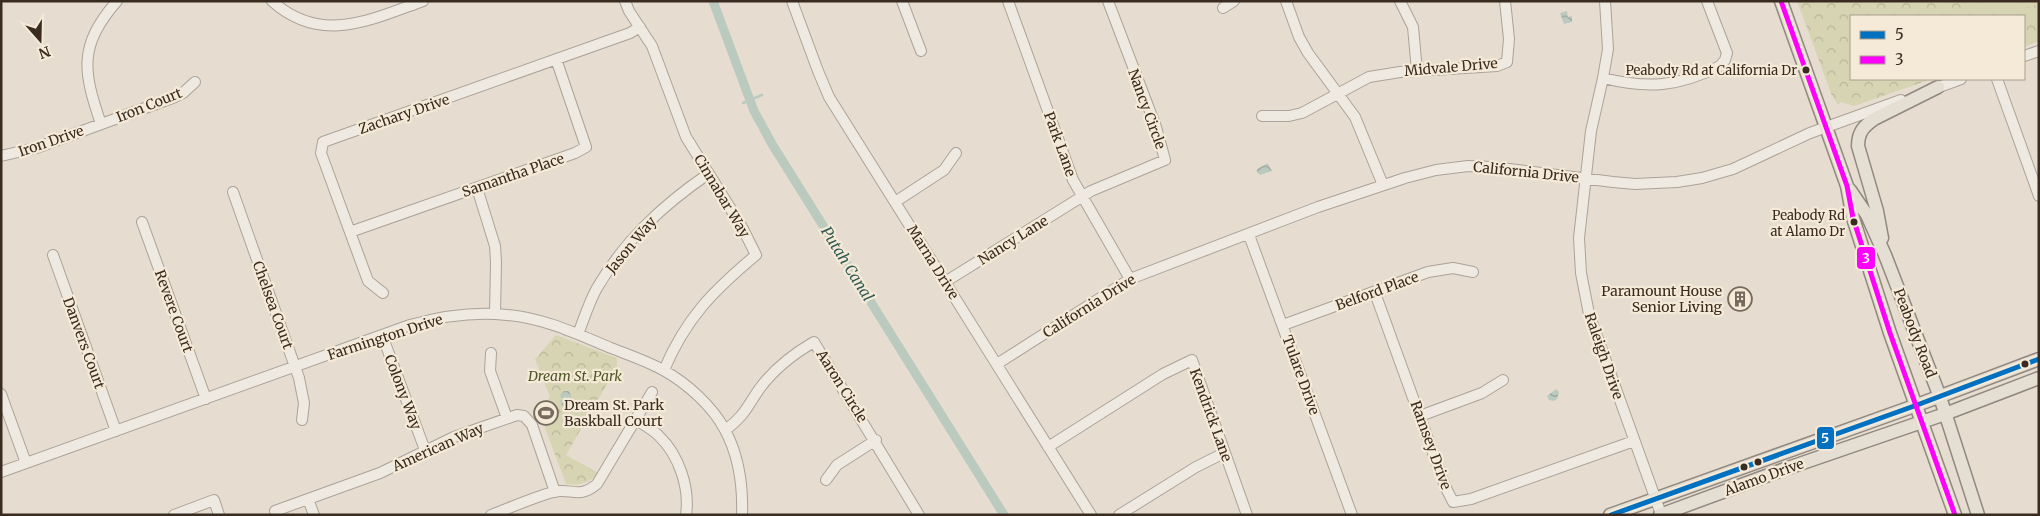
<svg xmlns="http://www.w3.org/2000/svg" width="2040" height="516" viewBox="0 0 2040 516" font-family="Merriweather,serif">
<defs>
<pattern id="forest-crowns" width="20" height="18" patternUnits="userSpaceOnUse" patternTransform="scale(1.25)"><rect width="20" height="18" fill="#d7d4b3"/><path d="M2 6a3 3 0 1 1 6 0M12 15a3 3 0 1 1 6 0" fill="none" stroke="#b9b69a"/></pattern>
<pattern id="water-waves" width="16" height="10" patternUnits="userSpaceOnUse" patternTransform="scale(1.25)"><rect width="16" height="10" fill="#bbcabf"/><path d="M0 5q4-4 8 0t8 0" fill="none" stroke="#99a49b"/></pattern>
</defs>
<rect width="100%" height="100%" fill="#e6ddd0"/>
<path fill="url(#forest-crowns)" d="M1797 1H2039V41L2024 47V16H1851V79H1932L1854 106 1841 102 1838 105 1832 96Z
M556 335 617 358V367L566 455 599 473C588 483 581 486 566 484L537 407 543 405 550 397 535 359Z"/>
<path fill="#d7d4b3" d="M1956 1H2039V4C2012 12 1981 12 1956 1Z
M547 404 553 418 544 422 538 408Z"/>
<path fill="url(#water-waves)" d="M1567 11 1568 17 1572 16V22L1564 24 1560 13Z
M1266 164H1268L1272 171 1260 175 1257 172V169Z
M1556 389 1559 392 1557 399 1554 401 1549 400 1547 396Z
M564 391H569L571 396 566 407 562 406 560 401 562 399 560 395Z"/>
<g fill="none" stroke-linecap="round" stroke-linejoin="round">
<path stroke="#bbcabf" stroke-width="2.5" d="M743 103 762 95"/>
<path stroke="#bbcabf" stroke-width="9" d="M713 1 754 111 772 144 1004 515"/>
<g stroke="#aba399" stroke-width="12">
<path id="minor" d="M272 1C321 45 370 20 423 1
M625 1 629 11 652 46 686 137 742 227 756 255C713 291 686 318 664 370
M792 1 818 71 829 97 1091 515
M902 1 921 51
M1008 1 1073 180 1130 279
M1286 1 1299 37 1308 53 1355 117 1383 185
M1400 1 1413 27 1417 71
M1605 1 1608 49 1603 78 1591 131 1579 238 1581 273 1589 314 1661 514
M1223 8 1234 1
M2024 56 2039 51
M1603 78C1648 89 1678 87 1720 66L1725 60 1727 53 1707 1
M1997 79 2039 196
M1931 90 1961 79
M1262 116H1289L1302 113 1369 77 1400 72 1497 66 1507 62 1509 39 1505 1
M101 124C83 71 78 46 117 1
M1 156 36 148 175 97 183 93 195 82
M477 188 495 246 496 262 495 314
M233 192 299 378 304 403 302 420
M895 202 944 170 956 153
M142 222 206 399
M350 232 575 153 586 147 556 59
M1249 235 1352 515
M53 255 116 431
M945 282 1091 191 1165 160 1156 127 1108 1
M383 293 368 281 321 153 323 142 630 33 640 27
M1375 293 1445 486 1453 502 1471 499 1634 441
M1283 325 1428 272 1453 268 1473 272
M578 334C584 319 589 302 597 288 625 240 663 205 708 174
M382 335 425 450
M491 353 490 371 507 418
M997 364 1130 279 1318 207 1405 178 1436 170 1468 166 1493 167 1613 182 1635 184 1677 182 1702 178 1733 169 1810 133 1901 100
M1 394 26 463
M1420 416 1482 393 1503 380
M636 420C644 425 652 429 659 436 679 455 690 488 686 515
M725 430C744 417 748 405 760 388 775 368 793 354 814 342L919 515
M1048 447 1163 374 1192 360 1247 515
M1 472 410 325C442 316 474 311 507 315 544 318 577 334 611 348 629 355 647 361 663 370 687 383 713 407 725 430 739 456 743 486 742 515
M826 480 837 465 876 440
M308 499 314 515
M275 511 380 473 454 437 517 415 524 416 532 425 555 492
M174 515 214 500 219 515
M491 515C512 507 532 498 553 492 571 487 578 500 597 484L652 392
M1119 515 1196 467 1224 453"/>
</g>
<g stroke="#918880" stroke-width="15">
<path id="major" d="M1781 1 1847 186 1853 218 1890 333 1955 515
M1850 190 1867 215 1885 255 1940 397 1978 515
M1882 238 1877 211 1858 146C1858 132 1864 126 1874 119L1938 87
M1610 515 1917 405 2039 359
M1660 515 1785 469 1945 414 2039 378"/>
</g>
<use href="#minor" stroke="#eee9e1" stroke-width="10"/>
<use href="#major" stroke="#e4ded3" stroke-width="12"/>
<g stroke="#f5ead7" stroke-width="9">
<path id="bus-1" d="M1611 515 1917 405 2039 359"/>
</g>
<g stroke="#f5ead7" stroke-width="9">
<path id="bus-2" d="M1781 1 1847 186 1853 218 1890 333 1955 515"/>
</g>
<use href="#bus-1" stroke="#0070c0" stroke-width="5"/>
<use href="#bus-2" stroke="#f0f" stroke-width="5"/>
</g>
<defs>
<g id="building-ring" transform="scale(1.25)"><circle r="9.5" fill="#f5ead7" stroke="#76695e" stroke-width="1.5"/><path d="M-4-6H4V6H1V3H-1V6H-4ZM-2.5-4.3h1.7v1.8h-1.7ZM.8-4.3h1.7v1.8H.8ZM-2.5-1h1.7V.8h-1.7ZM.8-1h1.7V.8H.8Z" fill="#76695e"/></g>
<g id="stadium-ring" transform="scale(1.25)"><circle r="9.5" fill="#f5ead7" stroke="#76695e" stroke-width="1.5"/><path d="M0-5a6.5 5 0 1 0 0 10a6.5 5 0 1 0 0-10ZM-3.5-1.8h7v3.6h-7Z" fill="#76695e"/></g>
</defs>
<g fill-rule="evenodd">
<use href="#building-ring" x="1740" y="299"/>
<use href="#stadium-ring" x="546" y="413"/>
</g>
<g fill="#3a2b20" stroke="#f5ead7" stroke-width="2">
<circle cx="1806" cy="70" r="4.5"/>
<circle cx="1854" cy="222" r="4.5"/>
<circle cx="2025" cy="364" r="4.5"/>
<circle cx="1758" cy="462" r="4.5"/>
<circle cx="1744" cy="467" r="4.5"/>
</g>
<g text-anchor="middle" stroke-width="4.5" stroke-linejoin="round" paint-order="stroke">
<g font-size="13" fill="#3a2b20" stroke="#f5ead7" text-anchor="end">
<text x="1797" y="75">Peabody Rd at California Dr</text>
<text x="1845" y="220">Peabody Rd<tspan x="1845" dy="16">at Alamo Dr</tspan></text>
</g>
<g font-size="14" fill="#3a2b20" stroke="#f5ead7">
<text transform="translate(1451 67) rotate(-5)" y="5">Midvale Drive</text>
<text transform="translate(149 105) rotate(-22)" y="5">Iron Court</text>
<text transform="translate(1147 109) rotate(70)" y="5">Nancy Circle</text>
<text transform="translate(404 114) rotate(-19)" y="5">Zachary Drive</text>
<text transform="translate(51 141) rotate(-19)" y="5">Iron Drive</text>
<text transform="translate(1060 144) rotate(70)" y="5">Park Lane</text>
<text transform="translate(1526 172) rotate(6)" y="5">California Drive</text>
<text transform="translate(513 175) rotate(-19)" y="5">Samantha Place</text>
<text transform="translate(722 196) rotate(59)" y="5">Cinnabar Way</text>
<text transform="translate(1013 240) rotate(-32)" y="5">Nancy Lane</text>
<text transform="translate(631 245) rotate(-50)" y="5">Jason Way</text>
<text transform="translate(933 262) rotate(58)" y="5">Marna Drive</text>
<text transform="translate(1377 291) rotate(-20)" y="5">Belford Place</text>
<text transform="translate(273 305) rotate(70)" y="5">Chelsea Court</text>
<text transform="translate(1089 306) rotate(-32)" y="5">California Drive</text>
<text transform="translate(174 311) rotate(70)" y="5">Revere Court</text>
<text transform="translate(1915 333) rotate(69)" y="5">Peabody Road</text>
<text transform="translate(385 337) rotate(-18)" y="5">Farmington Drive</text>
<text transform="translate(84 343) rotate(70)" y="5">Danvers Court</text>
<text transform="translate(1604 356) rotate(71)" y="5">Raleigh Drive</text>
<text transform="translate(1301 375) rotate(70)" y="5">Tulare Drive</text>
<text transform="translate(842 386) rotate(58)" y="5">Aaron Circle</text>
<text transform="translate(403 392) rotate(69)" y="5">Colony Way</text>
<text transform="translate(1211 415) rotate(70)" y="5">Kendrick Lane</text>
<text transform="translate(1431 445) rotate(70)" y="5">Ramsey Drive</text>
<text transform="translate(438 447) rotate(-24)" y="5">American Way</text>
<text transform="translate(1764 477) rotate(-20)" y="5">Alamo Drive</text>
</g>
<g font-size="14" fill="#3a2b20" stroke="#f5ead7" text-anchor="end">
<text x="1722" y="296">Paramount House<tspan x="1722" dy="16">Senior Living</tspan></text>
<text x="564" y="410" text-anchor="start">Dream St. Park<tspan x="564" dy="16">Baskball Court</tspan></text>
</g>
<g font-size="14" font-style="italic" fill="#4e5627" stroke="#f5ead7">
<text x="575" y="381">Dream St. Park</text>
</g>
<g font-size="15" font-style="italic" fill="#305a53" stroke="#f5ead7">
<text transform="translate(847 264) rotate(58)" y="5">Putah Canal</text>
</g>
</g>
<g stroke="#f5ead7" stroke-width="2">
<rect x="1856" y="246" width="20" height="24" rx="5" fill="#f0f"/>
<rect x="1816" y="426" width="19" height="24" rx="5" fill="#0070c0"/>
</g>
<g font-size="14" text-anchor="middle" font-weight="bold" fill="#fff">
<text x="1866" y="263">3</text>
<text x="1825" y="443">5</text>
</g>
<rect width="2040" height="516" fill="none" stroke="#3a2b20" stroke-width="5"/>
<rect x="1850" y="15" width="175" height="65" fill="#f5ead7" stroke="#aa9e8e"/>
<rect x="1860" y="31" width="25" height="8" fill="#0070c0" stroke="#aa9e8e"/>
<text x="1895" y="40" font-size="15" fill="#3a2b20">5</text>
<rect x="1860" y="56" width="25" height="8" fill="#ff00ff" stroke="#aa9e8e"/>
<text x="1895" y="65" font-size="15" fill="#3a2b20">3</text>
<g transform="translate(40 40) rotate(160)" stroke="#f5ead7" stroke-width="4" paint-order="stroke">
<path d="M0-4L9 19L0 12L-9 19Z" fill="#3a2b20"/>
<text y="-8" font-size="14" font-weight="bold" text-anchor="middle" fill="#3a2b20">N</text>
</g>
</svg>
